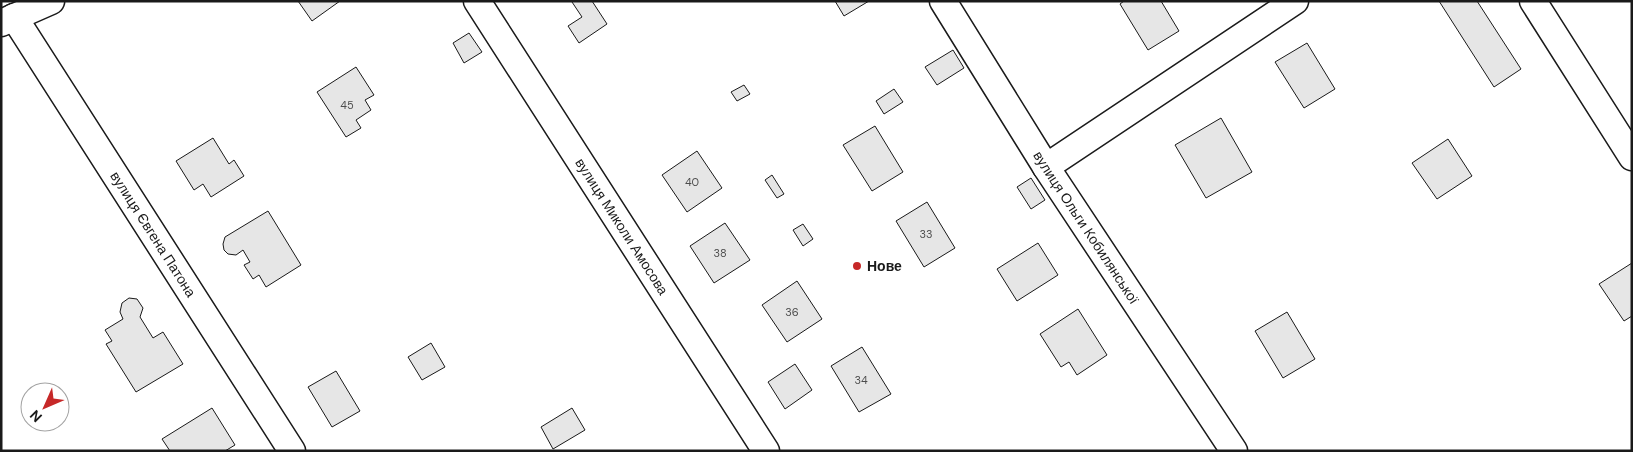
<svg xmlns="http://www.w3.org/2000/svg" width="1633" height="452" viewBox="0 0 1633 452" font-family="'DM Sans',sans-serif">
<rect width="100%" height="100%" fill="#fff"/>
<path fill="#e6e6e6" stroke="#1a1a1a" d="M298 1H340L312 21Z
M573 1H592L607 24 579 43 568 26 582 17 572 2Z
M835 1H869L844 16Z
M1124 1H1161L1179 31 1148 50 1120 4Z
M1439 1H1477L1521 69 1494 87Z
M469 33 482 52 464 63 453 43Z
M1307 43 1335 89 1304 108 1275 62Z
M953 50 964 68 937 85 925 67Z
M356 67 374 95 365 100 371 110 356 120 361 128 346 137 317 92Z
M744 85 750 94 737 101 731 92Z
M894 89 903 102 884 114 876 101Z
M1221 118 1252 172 1206 198 1175 145Z
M875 126 903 172 872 191 843 145Z
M213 138 229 164 234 160 244 176 211 197 203 184 194 190 176 161Z
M1448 139 1472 176 1437 199 1412 163Z
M697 151 722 188 687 212 662 175Z
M772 175 784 194 777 198 765 180Z
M1031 178 1045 200 1031 209 1017 187Z
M927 202 955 248 924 267 896 221Z
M268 211 301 265 266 287 259 275 253 279 244 265 250 262 243 250 236 255 228 254 224 250 223 244 225 237Z
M725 223 750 260 714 283 690 246Z
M803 224 813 239 803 246 793 230Z
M1038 243 1058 275 1017 301 997 269Z
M1632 263V316L1624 321 1599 284Z
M797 281 822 319 787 342 762 305Z
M129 298 137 299 143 308 140 317 153 338 163 332 183 364 136 392 106 344 112 341 105 330 123 319 120 312 122 303Z
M1078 309 1107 355 1077 375 1069 362 1061 367 1040 334Z
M1287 312 1315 359 1283 378 1255 331Z
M431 343 445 367 422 380 408 357Z
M862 347 891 394 859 412 831 366Z
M795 364 812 390 785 409 768 382Z
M336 371 360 411 332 427 308 387Z
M212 408 235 445 225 451H170L162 439Z
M572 408 585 430 553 449 541 427Z"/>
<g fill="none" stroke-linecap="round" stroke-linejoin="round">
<g stroke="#1a1a1a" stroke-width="29">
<g id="minor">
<path id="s1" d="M477 1 766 451"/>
<path id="s2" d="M943 1 1046 167 1234 451"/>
<path d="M1533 1 1632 157"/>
<path id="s3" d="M14 17 292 451"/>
<path d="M1 23 51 1"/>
<path d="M1046 167 1295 1"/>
</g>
</g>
<use href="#minor" stroke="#fff" stroke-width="26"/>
</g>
<circle fill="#c62828" stroke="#fff" stroke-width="2" cx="857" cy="266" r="5"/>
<g text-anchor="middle" stroke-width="4" stroke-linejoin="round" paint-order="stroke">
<g font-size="11" fill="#4d4d4d">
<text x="347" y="109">45</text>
<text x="692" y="186">40</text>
<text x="926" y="238">33</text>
<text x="720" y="257">38</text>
<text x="792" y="316">36</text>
<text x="861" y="384">34</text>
</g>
<g font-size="14" fill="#1a1a1a" stroke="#fff">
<text dy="5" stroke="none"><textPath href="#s1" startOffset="268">вулиця Миколи Амосова</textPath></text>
<text dy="5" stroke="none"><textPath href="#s2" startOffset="268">вулиця Ольги Кобилянської</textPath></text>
<text dy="5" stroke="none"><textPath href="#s3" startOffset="258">вулиця Євгена Патона</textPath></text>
</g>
<g font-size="14" font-weight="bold" fill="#1a1a1a" stroke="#fff" text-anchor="start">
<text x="867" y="271">Нове</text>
</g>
</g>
<rect width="1633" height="452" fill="none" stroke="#1a1a1a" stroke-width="5"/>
<g transform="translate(45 407) rotate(225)"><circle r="24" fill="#ffffff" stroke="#a3a3a3"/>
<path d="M0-4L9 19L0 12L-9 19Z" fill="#c62828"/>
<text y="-8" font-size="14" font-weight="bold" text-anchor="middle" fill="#1a1a1a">N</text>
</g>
</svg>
